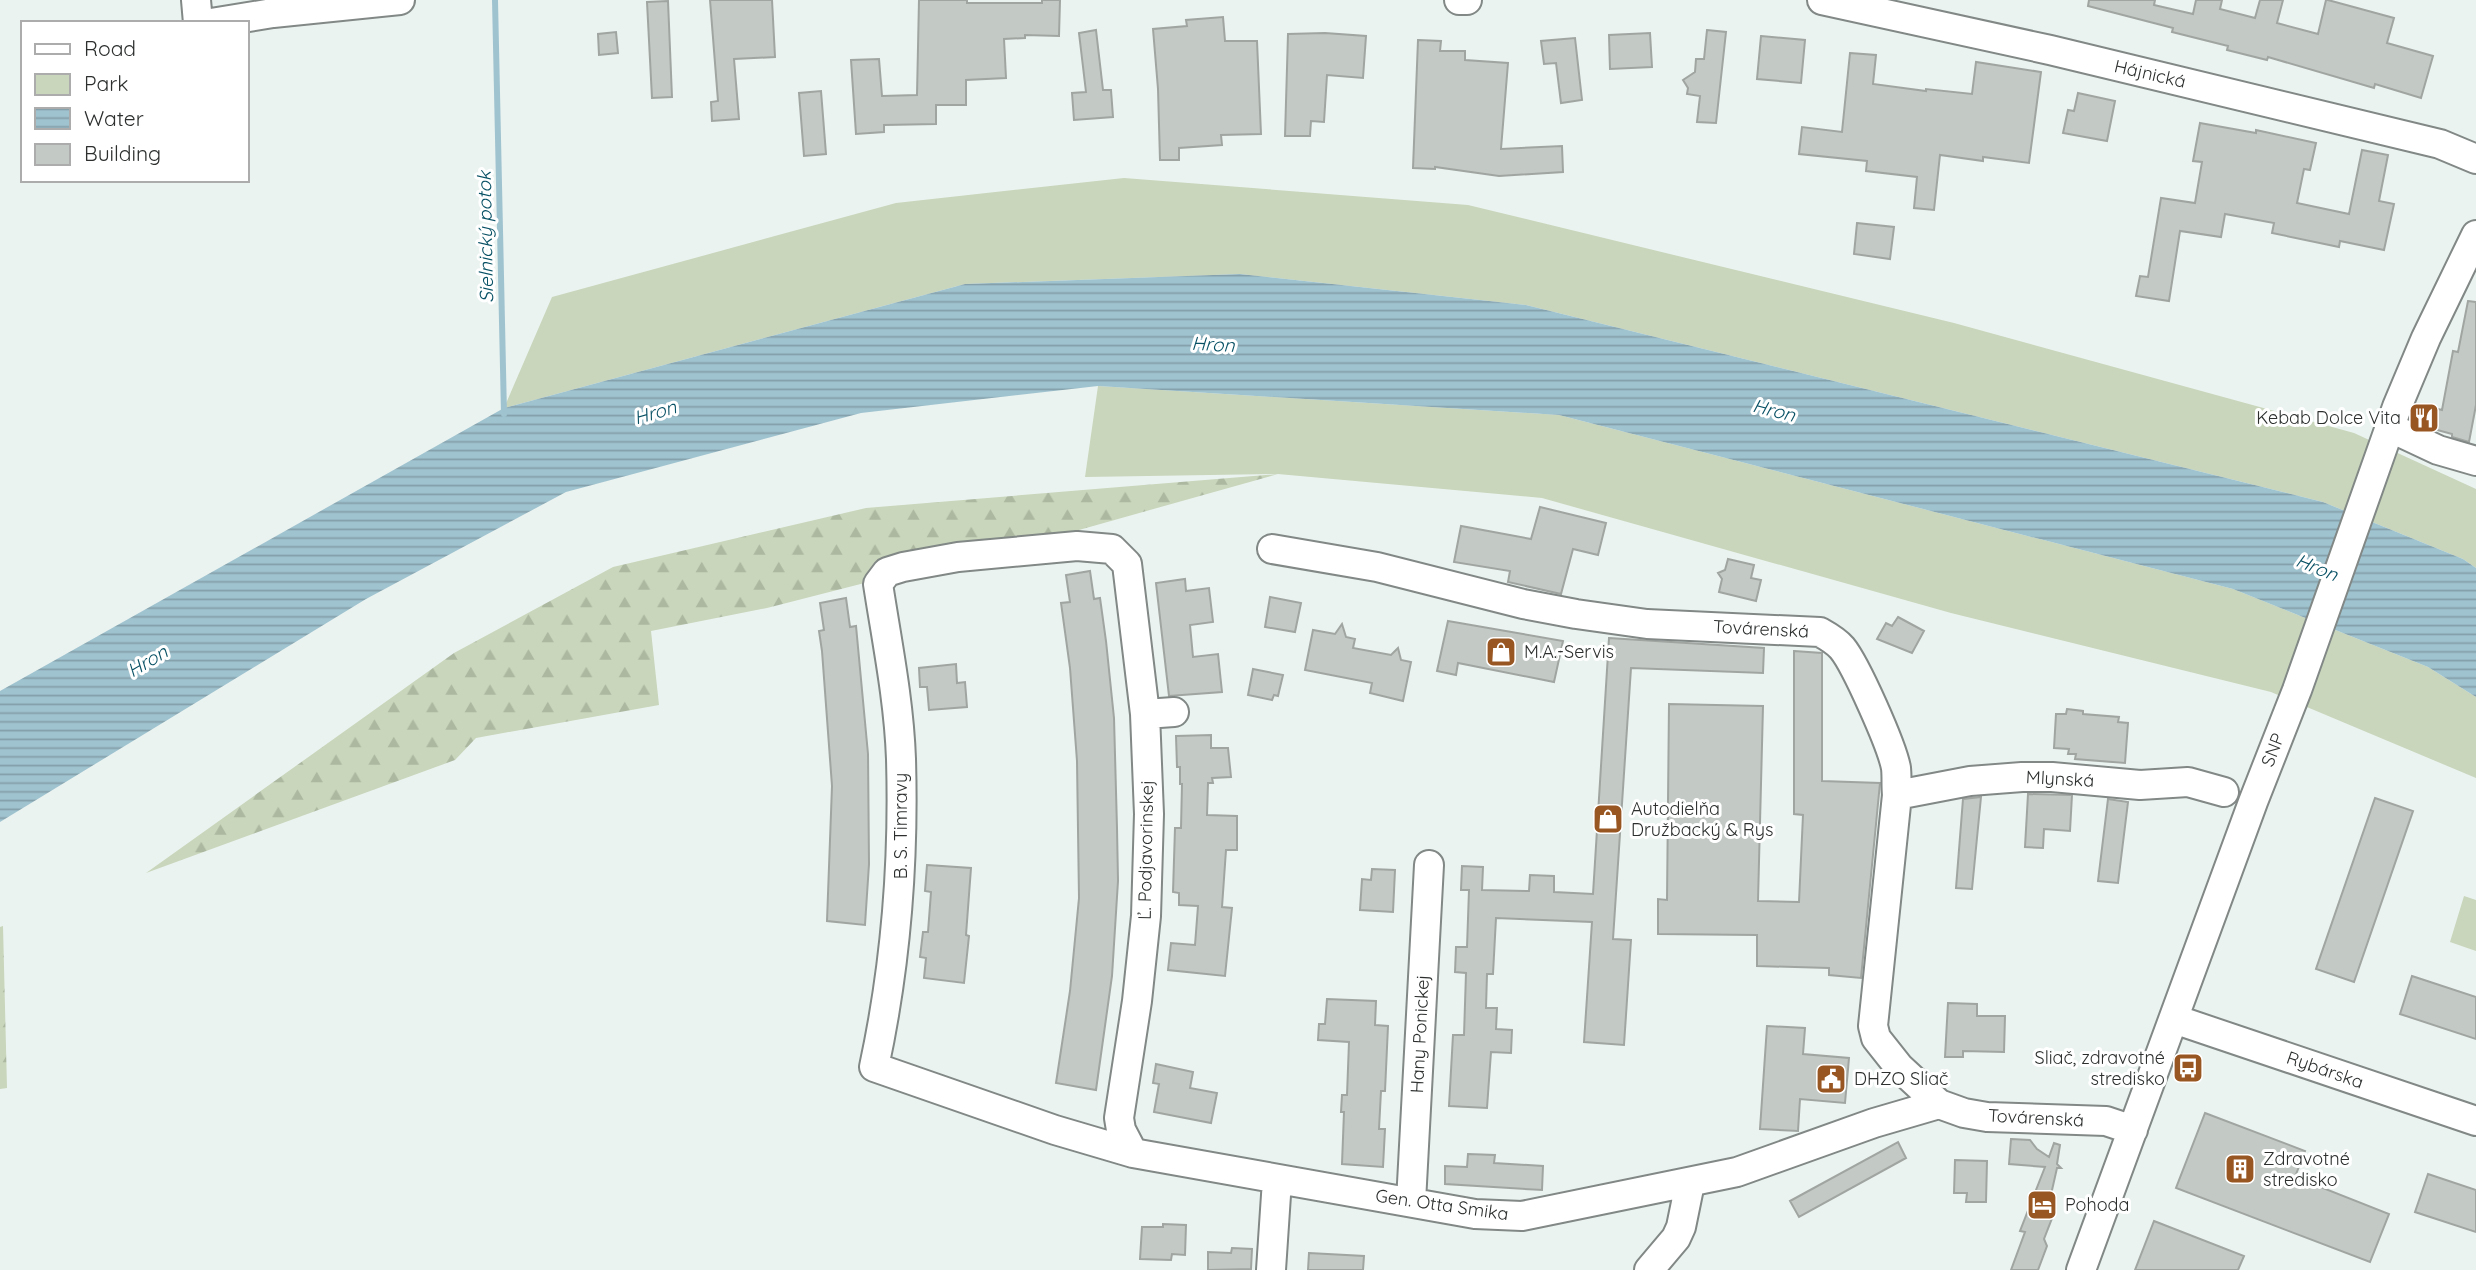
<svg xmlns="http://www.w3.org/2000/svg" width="2476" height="1270" viewBox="0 0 2476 1270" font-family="Quicksand,sans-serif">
<defs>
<pattern id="forest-firs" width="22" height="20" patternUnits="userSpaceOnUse" patternTransform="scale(1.75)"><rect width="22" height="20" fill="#c9d6bb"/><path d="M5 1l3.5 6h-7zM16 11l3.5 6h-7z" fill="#adb8a1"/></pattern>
<pattern id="water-rules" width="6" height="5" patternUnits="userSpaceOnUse" patternTransform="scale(1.75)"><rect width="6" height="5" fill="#a0c3d0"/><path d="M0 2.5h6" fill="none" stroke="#839fa9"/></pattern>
</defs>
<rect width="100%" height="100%" fill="#eaf3f0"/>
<path fill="#c9d6bb" d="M1124 178 1468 205 1954 323 2354 433 2476 489V568L2463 559 2323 502 1526 305 1240 274 965 284 504 408 552 297 896 203Z
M1098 386 1559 415 2233 589 2428 667 2476 697V778L2271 692 1951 613 1542 498 1278 474 1085 477Z
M2464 896 2476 900V951L2450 942Z"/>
<path fill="url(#forest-firs)" d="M1278 474 997 553 884 578 767 608 651 631 659 705 476 738 455 760 146 873 454 653 613 567 866 508Z
M3 926 7 1088 0 1089V927Z"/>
<path fill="url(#water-rules)" d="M1240 274 1526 305 2323 502 2463 559 2476 568V697L2428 667 2233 589 1559 415 1098 386 861 413 566 492 366 599 0 822V691L504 408 965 284Z"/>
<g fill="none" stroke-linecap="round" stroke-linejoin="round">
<path stroke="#a0c3d0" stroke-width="6" d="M495 0 504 414"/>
</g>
<path fill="#c3c9c4" stroke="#a0a5a1" stroke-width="2" d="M710 0H772L775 57 734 59 739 119 712 121 711 102 718 101Z
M919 0H967V3H1042V0H1060L1059 36 1025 35V38L1004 39 1006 78 966 80V105H936V124L884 125V132L856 134 851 60 879 59 882 96 917 95Z
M2089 0H2155L2154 5 2193 14 2196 0H2222L2220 9 2255 18 2260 0H2283L2277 23 2318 34 2326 0H2328L2394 18 2387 43 2433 56 2421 98 2375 84 2374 88 2268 57 2267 60 2227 50 2228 46 2172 32 2173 28 2088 6Z
M668 1 672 97 652 98 647 2Z
M1223 17 1225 41H1257L1261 134 1221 135 1222 145 1179 148V160H1160L1158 89 1153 29 1187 26 1186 20Z
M1096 30 1103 90H1111L1113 117 1074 120 1072 93 1086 92 1079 33Z
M1707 30 1726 32 1716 123 1697 122 1700 96 1687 94 1688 88 1683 80 1695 72 1696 59H1704Z
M616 32 618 53 599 55 598 34Z
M1325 33 1366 36 1363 78 1327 75 1324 122 1311 121 1310 136H1285L1288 34Z
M1650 33 1652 67 1610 69 1609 35Z
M1761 36 1805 40 1801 83 1757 79Z
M1575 38 1582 100 1561 103 1556 63 1544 64 1541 41Z
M1418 40 1441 41 1440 51H1465V60L1508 63 1501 149 1562 146 1563 172 1499 176 1435 167V169L1413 168Z
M1850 53 1876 55 1873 84 1926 91V89L1972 94 1976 62 2041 72 2029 163 1983 157V161L1940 155 1934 210 1914 208 1917 177 1866 171 1867 161 1799 154 1802 127 1842 132Z
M821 91 826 154 804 156 799 93Z
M2078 93 2115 101 2107 141 2063 133 2068 110 2074 111Z
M2200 123 2256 133V130L2316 143 2310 170 2304 169 2297 203 2349 214 2362 150 2388 155 2379 201 2394 204 2384 250 2340 241 2339 247 2272 233 2274 223 2225 214 2221 237 2180 231 2169 301 2136 296 2140 276 2148 277 2161 198 2195 203 2202 162 2193 161Z
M1857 223 1894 227 1890 259 1854 254Z
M2468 301 2476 302V405L2469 442 2452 437V434L2430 428 2434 408 2442 410 2453 351 2458 352Z
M1540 507 1606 523 1598 555 1573 549 1561 594 1508 582 1510 571 1454 562 1461 526 1531 539Z
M1728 559 1754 565 1751 578 1761 580 1756 601 1719 592 1722 579 1718 573 1725 570Z
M1090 571 1094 599 1100 598 1106 641 1114 718 1117 828 1118 881 1112 976 1096 1090 1056 1083 1070 991 1079 898 1077 761 1070 668 1061 603 1070 602 1066 575Z
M1185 579 1186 591 1209 588 1213 622 1190 625 1193 657 1218 654 1222 692 1169 696 1156 583Z
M1270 597 1301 603 1295 632 1265 627Z
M846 598 850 627 856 626 868 754 869 864 865 925 827 921 832 786 822 651 819 631 824 630 820 603Z
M1898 617 1924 631 1912 653 1877 639 1886 623 1892 626Z
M1448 621 1563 641 1554 682 1458 663 1456 675 1437 671Z
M1342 624 1346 637 1355 639 1353 648 1391 655 1398 648 1401 660 1411 662 1403 701 1370 693 1372 683 1305 670 1313 630 1335 634Z
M1609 638 1764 648 1763 673 1631 668 1613 939 1631 940 1624 1045 1584 1042 1592 922 1496 918 1493 974H1487L1486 1008H1497L1496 1029 1512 1030 1511 1053 1491 1052 1487 1108 1449 1106 1453 1035H1464L1466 973 1455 972 1456 947H1467L1469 890H1461L1462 866 1483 867 1482 890 1529 891 1530 875 1554 876V892L1593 894Z
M1794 651 1822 653V781L1880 783 1861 978 1829 975V968L1757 966V935L1658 934V899L1667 900 1669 704 1763 706 1758 901 1799 902 1803 815 1794 814Z
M956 664 957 683 965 682 967 707 929 710 927 687H920L919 668Z
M1253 669 1283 675 1278 696 1274 695 1272 700 1248 695Z
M2067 709 2083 711V714L2119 717 2118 722 2128 723 2125 763 2075 759 2076 754H2068L2069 749 2054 748 2056 714H2066Z
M1211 735V748H1228L1231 777 1212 778 1213 783H1208L1207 815 1237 816V850H1226L1222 907 1232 908 1225 976 1168 970 1171 943 1195 945 1198 906 1179 905V893L1173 892 1175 828H1181L1182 784H1180V767H1177L1176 736Z
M2028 794 2072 795 2070 831 2044 829 2043 848 2025 847Z
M1981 797 1972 889 1956 888 1963 799Z
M2375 798 2413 811 2354 982 2316 969Z
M2108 799 2128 802 2118 883 2098 881Z
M927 865 971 868 966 935 969 936 964 983 924 978 926 958 920 957 923 932H928L931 892 925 891Z
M1372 869 1395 870 1393 912 1360 910 1362 879 1371 880Z
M2412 976 2476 997V1039L2400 1014Z
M1327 999 1376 1001 1375 1025 1388 1026 1385 1091H1381L1379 1129H1385L1383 1167 1342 1164 1344 1112H1341L1342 1095H1347L1349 1042 1318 1040 1319 1024H1325Z
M1948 1003 1977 1004V1016H2005L2004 1052 1963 1051V1057H1945Z
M1767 1026 1805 1028 1803 1054 1849 1058 1845 1103 1800 1099 1798 1131 1760 1129Z
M1156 1064 1193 1072 1190 1088 1217 1093 1211 1123 1154 1112 1159 1084 1153 1083Z
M2205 1113 2305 1151 2295 1177 2389 1214 2370 1262 2176 1188Z
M2011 1139 2030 1140 2037 1149 2049 1157 2054 1143 2060 1145 2057 1164 2061 1168H2057L2050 1199 2056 1208 2044 1239 2047 1246 2038 1270H2011L2025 1232 2020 1231 2045 1167 2009 1164Z
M1898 1142 1906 1158 1799 1217 1790 1201Z
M1468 1154 1495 1155 1494 1163 1543 1166 1542 1190 1445 1184V1166L1467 1167Z
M1955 1160 1987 1161 1986 1202H1966L1967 1193H1954Z
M2428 1174 2476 1190V1232L2415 1212Z
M2154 1221 2244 1256 2238 1270H2135Z
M1163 1224 1186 1225 1185 1255 1172 1254 1171 1260 1140 1259 1142 1227H1163Z
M1232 1248 1252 1249 1251 1269 1208 1270V1252L1231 1253Z
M1309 1253 1364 1256 1363 1270H1308Z"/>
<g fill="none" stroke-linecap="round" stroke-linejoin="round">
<g stroke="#818886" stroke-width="32">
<path id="minor" d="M196 0 198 23
M1459 0H1467
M1822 0 2050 50 2440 144 2476 159
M211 23 273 13 400 0
M2389 427 2438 450 2476 461
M1272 549 1377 567 1523 604 1576 614 1647 624 1820 632C1829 637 1836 641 1842 648 1856 665 1892 746 1896 768 1897 777 1896 786 1897 795L1873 1026 1876 1038 1899 1067 1939 1104 1964 1113 1987 1117 2106 1121 2133 1130
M1145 714 1174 712
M1897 795 1970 781 2022 777H2052L2140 785 2188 782 2224 792
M2174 1019 2476 1121
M1133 1153 1121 1130 1119 1118 1137 1001 1146 916 1149 814 1145 714 1127 564 1112 549 1077 546 958 557 903 567 887 572 878 584C887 642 899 701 901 759 904 863 896 965 874 1067L1055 1130 1133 1153 1475 1214 1522 1216 1737 1172 1874 1123 1939 1104
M1411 1202 1429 865
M1271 1270 1277 1180
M1649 1270 1676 1238 1681 1227 1690 1183
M2081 1270 2253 802 2297 690 2397 407 2426 338 2476 235"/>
</g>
<use href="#minor" stroke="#fff" stroke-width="28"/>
</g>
<defs>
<g id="restaurant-square" transform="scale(1.575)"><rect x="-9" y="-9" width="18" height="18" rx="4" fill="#985622" stroke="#fff"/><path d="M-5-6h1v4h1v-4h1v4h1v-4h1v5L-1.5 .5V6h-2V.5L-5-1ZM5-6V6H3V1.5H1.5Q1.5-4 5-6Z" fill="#fff"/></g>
<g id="shop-square" transform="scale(1.575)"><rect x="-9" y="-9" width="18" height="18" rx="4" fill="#985622" stroke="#fff"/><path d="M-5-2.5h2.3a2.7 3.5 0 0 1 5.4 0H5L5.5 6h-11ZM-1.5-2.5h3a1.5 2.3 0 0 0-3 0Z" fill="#fff"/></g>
<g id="bus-square" transform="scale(1.575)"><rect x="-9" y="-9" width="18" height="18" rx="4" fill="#985622" stroke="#fff"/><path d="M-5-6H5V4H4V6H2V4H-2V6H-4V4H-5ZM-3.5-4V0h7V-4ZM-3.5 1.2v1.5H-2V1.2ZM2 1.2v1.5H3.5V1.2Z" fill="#fff"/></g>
<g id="civic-square" transform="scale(1.575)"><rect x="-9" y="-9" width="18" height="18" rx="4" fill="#985622" stroke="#fff"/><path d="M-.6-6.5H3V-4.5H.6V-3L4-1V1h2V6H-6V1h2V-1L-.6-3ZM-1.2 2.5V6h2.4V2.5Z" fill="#fff"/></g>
<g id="building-square" transform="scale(1.575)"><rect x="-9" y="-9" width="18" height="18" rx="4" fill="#985622" stroke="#fff"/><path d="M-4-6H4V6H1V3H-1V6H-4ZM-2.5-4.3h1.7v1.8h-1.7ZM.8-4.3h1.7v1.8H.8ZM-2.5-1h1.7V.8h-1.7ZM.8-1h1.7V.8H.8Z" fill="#fff"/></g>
<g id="hotel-square" transform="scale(1.575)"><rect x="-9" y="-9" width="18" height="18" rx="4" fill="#985622" stroke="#fff"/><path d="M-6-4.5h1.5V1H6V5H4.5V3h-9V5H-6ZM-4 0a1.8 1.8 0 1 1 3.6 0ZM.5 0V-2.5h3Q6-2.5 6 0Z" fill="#fff"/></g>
</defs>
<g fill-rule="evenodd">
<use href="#restaurant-square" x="2424" y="418"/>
<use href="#shop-square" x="1501" y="652"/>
<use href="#shop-square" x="1608" y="819"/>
<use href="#bus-square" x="2188" y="1068"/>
<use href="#civic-square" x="1831" y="1079"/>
<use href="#building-square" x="2240" y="1169"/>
<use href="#hotel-square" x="2042" y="1205"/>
</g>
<g text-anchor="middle" stroke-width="6" stroke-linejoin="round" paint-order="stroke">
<g font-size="18" fill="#2c2f2e" stroke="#fff">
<text transform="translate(2150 74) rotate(13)" y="6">Hájnická</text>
<text transform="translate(1761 629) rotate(3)" y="6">Továrenská</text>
<text transform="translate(2273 750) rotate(-69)" y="6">SNP</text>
<text transform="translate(2060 779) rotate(3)" y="6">Mlynská</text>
<text transform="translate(901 826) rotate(-90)" y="6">B. S. Timravy</text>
<text transform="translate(1146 850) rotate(-89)" y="6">Ľ. Podjavorinskej</text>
<text transform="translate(1420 1034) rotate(-87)" y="6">Hany Ponickej</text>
<text transform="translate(2325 1070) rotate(19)" y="6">Rybárska</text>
<text transform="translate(2036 1118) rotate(3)" y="6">Továrenská</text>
<text transform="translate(1442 1205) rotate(8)" y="6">Gen. Otta Smika</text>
</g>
<g font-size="18" fill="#2c2f2e" stroke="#fff" text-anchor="start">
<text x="2401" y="424" text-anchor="end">Kebab Dolce Vita</text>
<text x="1524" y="658">M.A.-Servis</text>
<text x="1631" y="815">Autodielňa<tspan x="1631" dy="21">Družbacký &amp; Rys</tspan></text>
<text x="2165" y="1064" text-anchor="end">Sliač, zdravotné<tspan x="2165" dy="21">stredisko</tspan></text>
<text x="1854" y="1085">DHZO Sliač</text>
<text x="2263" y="1165">Zdravotné<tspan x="2263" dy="21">stredisko</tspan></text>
<text x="2065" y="1211">Pohoda</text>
</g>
<g font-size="19" font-style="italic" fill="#085165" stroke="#fff">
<text transform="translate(485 237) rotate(-91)" y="7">Sielnický potok</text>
<text transform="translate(1213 344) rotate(3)" y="7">Hron</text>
<text transform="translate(1774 410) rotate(14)" y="7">Hron</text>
<text transform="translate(655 412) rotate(-16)" y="7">Hron</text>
<text transform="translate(2317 567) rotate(22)" y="7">Hron</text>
<text transform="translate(147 661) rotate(-31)" y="7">Hron</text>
</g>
</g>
<rect x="21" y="21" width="228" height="161" fill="#ffffff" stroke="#abacab" stroke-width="2"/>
<rect x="35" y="44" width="35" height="10" fill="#ffffff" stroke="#abacab" stroke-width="2"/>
<text x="84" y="56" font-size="21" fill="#2c2f2e">Road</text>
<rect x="35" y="74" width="35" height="21" fill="#c9d6bb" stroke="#abacab" stroke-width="2"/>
<text x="84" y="91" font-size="21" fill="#2c2f2e">Park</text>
<rect x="35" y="108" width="35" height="21" fill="url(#water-rules)" stroke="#abacab" stroke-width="2"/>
<text x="84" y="126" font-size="21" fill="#2c2f2e">Water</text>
<rect x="35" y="144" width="35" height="21" fill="#c3c9c4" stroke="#abacab" stroke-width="2"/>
<text x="84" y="161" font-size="21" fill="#2c2f2e">Building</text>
</svg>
